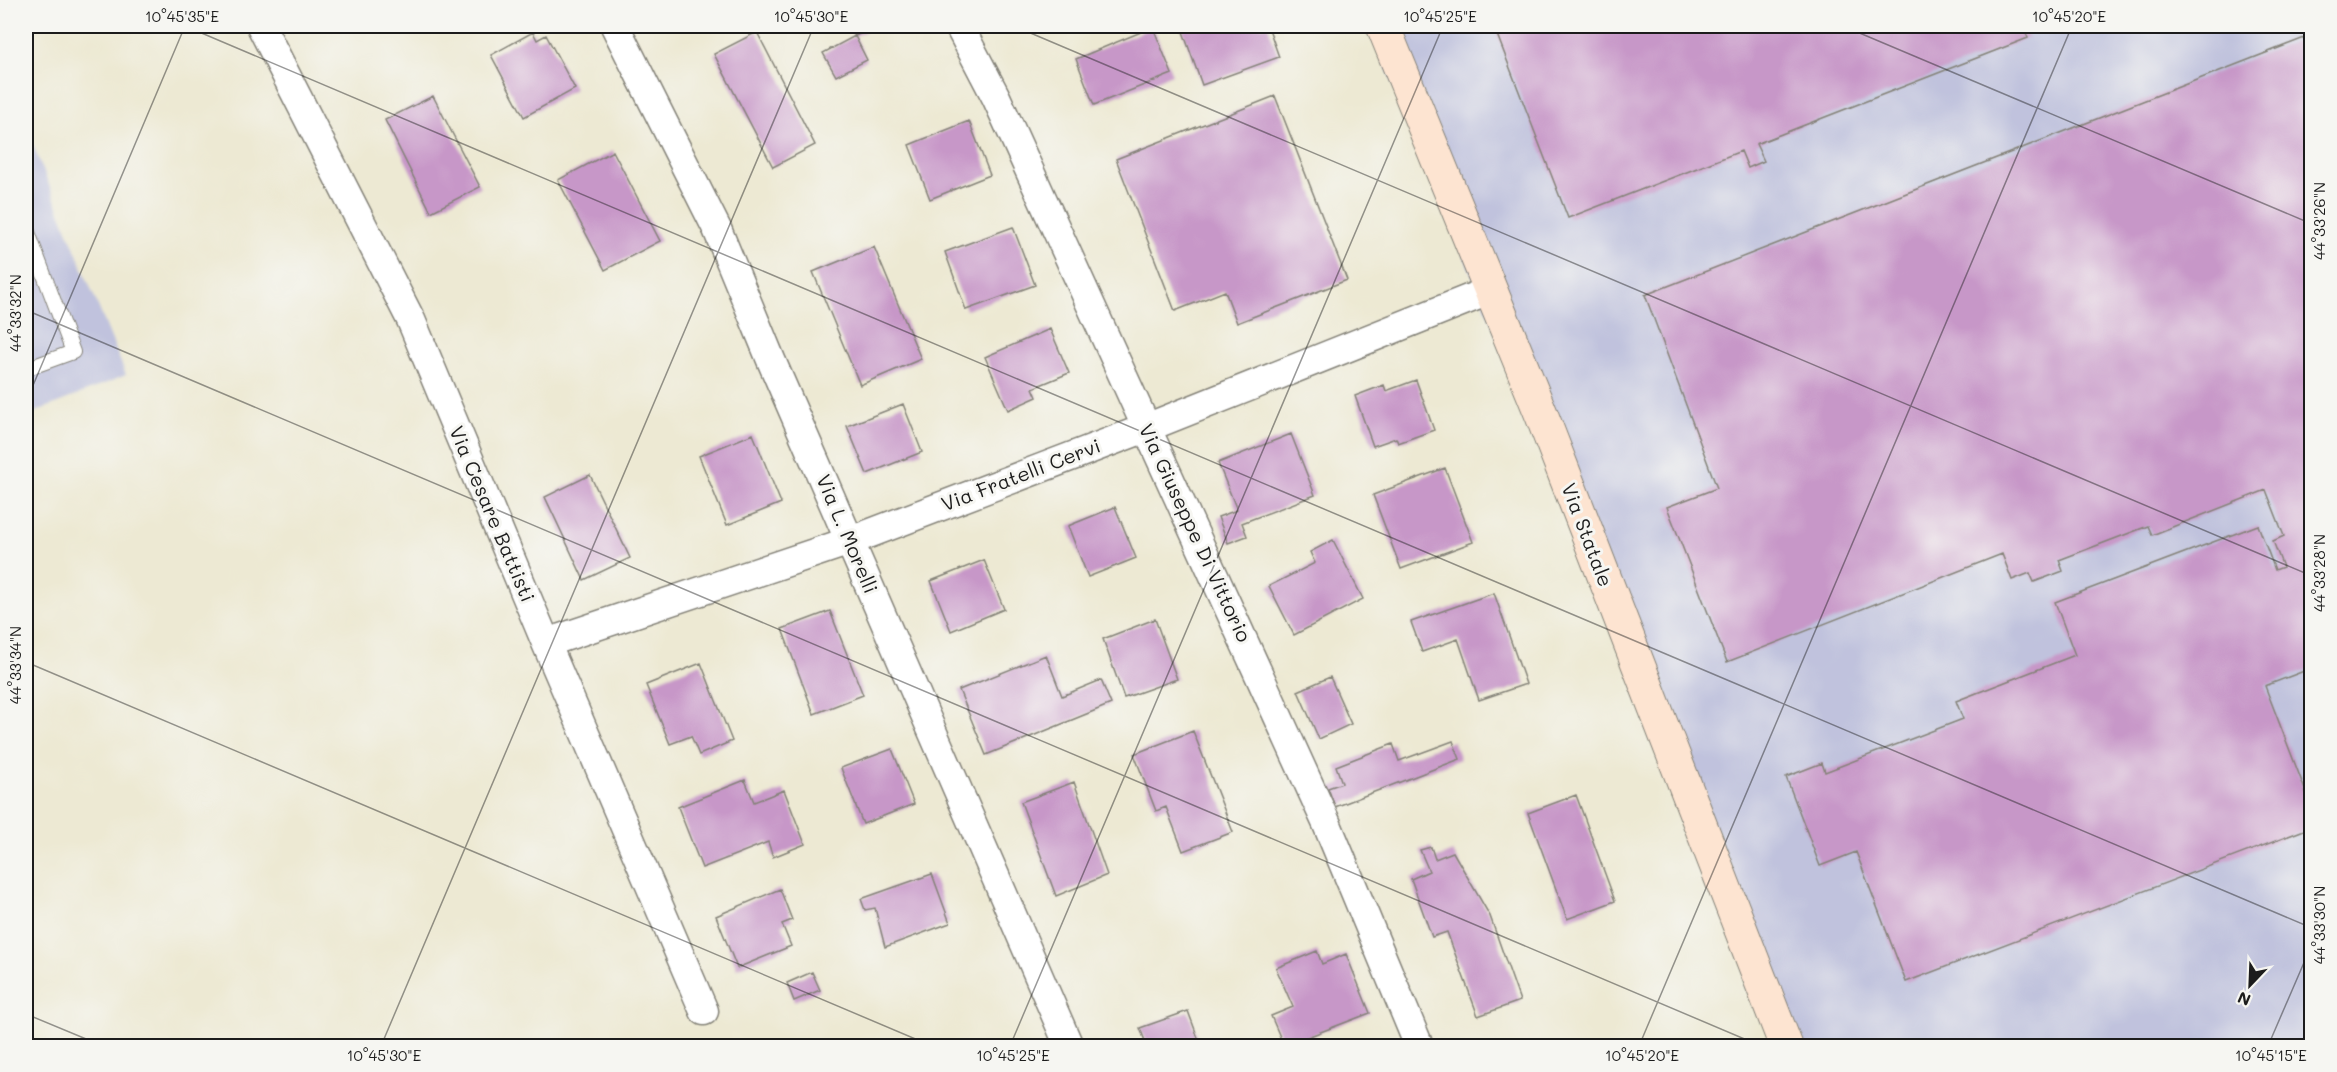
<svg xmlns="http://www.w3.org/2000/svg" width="2337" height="1072" viewBox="0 0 2337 1072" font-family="Mali,sans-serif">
<rect width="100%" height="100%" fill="#f6f6f2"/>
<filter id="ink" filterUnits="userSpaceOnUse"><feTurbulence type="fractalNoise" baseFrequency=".0167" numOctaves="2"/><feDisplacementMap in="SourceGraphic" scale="12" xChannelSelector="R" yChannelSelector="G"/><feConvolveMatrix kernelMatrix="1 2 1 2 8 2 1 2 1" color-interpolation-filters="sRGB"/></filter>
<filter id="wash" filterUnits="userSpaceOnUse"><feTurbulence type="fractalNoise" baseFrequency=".008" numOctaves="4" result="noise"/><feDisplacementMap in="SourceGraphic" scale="24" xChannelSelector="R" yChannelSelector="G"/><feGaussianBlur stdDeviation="1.35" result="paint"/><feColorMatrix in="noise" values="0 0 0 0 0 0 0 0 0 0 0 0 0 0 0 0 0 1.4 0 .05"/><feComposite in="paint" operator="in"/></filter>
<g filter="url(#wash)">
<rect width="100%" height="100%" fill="#ede9d3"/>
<path fill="#c0c2dd" d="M1369 26H2311V1046H1790Z
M26 128 126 375 26 416Z"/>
<g id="blocks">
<path fill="#c797c8" d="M849 26H875L855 36 867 60 836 76 823 53 855 36Z
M1181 26H1268L1279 57 1202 85Z
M1513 26H2023L2028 38 1756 144 1764 161 1748 168 1741 151 1568 218 1496 32Z
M1153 27 1172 74 1094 105 1076 59Z
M533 32 537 40 546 35 575 89 524 117 491 55Z
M757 32 815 145 773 167 714 54Z
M2312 35V668L2265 686 2312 808V827L1906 982 1856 852 1820 866 1786 777 1822 763 1825 772 1963 719 1956 701 2075 655 2055 602 2258 525 2275 570 2283 567 2273 541 2284 536 2266 490 2152 535 2148 526 2059 560 2063 571 2034 582 2030 573 2012 580 2002 554 1727 662 1667 507 1717 488 1645 295Z
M433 96 480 187 431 212 385 120Z
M1275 96 1347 280 1237 323 1225 291 1175 311 1116 159Z
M969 121 990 175 930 199 909 145Z
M613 151 660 241 605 270 558 180Z
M1013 227 1035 285 966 310 945 252Z
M874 247 921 359 860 385 813 272Z
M1050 329 1069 373 1033 388 1037 397 1008 410 985 357Z
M1416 380 1434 430 1398 443 1396 438 1373 446 1355 396 1384 385 1386 391Z
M903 404 922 452 867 474 847 426Z
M753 434 781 503 727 525 699 456Z
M1291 434 1315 495 1242 523 1247 536 1228 543 1218 517 1237 510 1218 463Z
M1445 468 1473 542 1401 569 1373 495Z
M590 475 630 558 584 580 545 497Z
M1115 507 1136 558 1088 577 1068 526Z
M1333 540 1363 599 1294 635 1269 586 1315 563 1310 552Z
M984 560 1004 609 951 631 931 581Z
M1494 593 1526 684 1479 700 1458 639 1422 652 1411 622Z
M830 611 863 695 814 714 782 629Z
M1155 619 1177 679 1124 698 1103 639Z
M1046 655 1062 696 1101 680 1111 704 986 755 959 690Z
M701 663 732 741 699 755 691 736 670 744 646 685Z
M1330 677 1351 724 1319 739 1298 691Z
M1193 731 1233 832 1183 851 1166 807 1156 811 1134 754Z
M1453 741 1460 759 1335 807 1328 788 1342 783 1336 766 1393 744 1399 761Z
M892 749 914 804 863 824 841 768Z
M745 780 754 802 784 790 805 844 773 857 768 842 702 868 678 807Z
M1074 782 1107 875 1056 896 1021 802Z
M1576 795 1615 901 1567 919 1528 813Z
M1431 847 1435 859 1453 852 1490 916 1520 1001 1478 1016 1447 932 1432 937 1411 879 1429 871 1420 850Z
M932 874 950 923 885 947 875 908 865 910 861 899Z
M780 889 792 920 782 924 791 946 737 968 716 916Z
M1317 951 1322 964 1346 954 1370 1013 1284 1046 1271 1016 1293 1007 1276 968Z
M812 972 820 990 794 1001 787 983Z
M1188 1011 1201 1046H1147L1140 1028Z"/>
</g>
</g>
<g filter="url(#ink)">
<use href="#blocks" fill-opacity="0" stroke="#848278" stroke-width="1.5"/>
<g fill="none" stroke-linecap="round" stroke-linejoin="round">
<g stroke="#848278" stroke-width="16">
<path id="service" d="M26 227 73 352 26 369"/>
</g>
<g stroke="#848278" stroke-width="31">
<path id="minor" d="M261 26 411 320 546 643 704 1011
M615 26 717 229 771 360 1069 1046
M959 26 996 97 1326 822 1419 1046
M546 643 850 541 1146 428 1491 290"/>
</g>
<g stroke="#848278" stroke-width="35">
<path id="secondary" d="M1383 26 1542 416 1786 1046"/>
</g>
<use href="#service" stroke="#fff" stroke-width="14"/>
<use href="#minor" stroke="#fff" stroke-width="28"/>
<use href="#secondary" stroke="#fde4d1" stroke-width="33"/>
</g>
</g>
<path fill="none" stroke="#1c1c1c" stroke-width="1.5" stroke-opacity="0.45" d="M185 26 2312 928M1014 26 2312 576M1843 26 2312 224M26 310 1761 1046M26 402 185 26M26 662 932 1046M26 1014 103 1046M381 1046 814 26M1010 1046 1443 26M1639 1046 2072 26M2268 1046 2312 944"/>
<g text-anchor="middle" stroke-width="6" stroke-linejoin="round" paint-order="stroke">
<g font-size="20" fill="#1c1c1c" stroke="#f6f6f2">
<text transform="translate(1021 475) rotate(-21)" y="7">Via Fratelli Cervi</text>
<text transform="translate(492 514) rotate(67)" y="7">Via Cesare Battisti</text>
<text transform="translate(1195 533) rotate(65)" y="7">Via Giuseppe Di Vittorio</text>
<text transform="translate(847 534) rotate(67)" y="7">Via L. Morelli</text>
<text transform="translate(1587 535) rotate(69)" y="7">Via Statale</text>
</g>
</g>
<rect width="2337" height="1072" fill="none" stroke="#f6f6f2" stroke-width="66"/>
<g transform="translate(2250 985) rotate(203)" stroke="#f6f6f2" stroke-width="4.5" paint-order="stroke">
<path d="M0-4.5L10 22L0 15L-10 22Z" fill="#1c1c1c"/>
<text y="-9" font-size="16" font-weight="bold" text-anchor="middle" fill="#1c1c1c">N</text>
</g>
<rect x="33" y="33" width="2271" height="1006" fill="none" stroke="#1c1c1c" stroke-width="2"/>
<g font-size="15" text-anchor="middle" fill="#1c1c1c">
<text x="182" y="22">10°45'35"E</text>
<text x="811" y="22">10°45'30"E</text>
<text x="1440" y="22">10°45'25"E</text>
<text x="2069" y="22">10°45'20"E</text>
<text transform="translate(2320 221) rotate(-90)" y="5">44°33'26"N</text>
<text transform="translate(16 313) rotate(-90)" y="5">44°33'32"N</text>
<text transform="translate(2320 573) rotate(-90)" y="5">44°33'28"N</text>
<text transform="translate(16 665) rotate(-90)" y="5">44°33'34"N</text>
<text transform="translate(2320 925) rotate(-90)" y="5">44°33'30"N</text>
<text x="384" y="1061">10°45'30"E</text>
<text x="1013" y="1061">10°45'25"E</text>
<text x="1642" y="1061">10°45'20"E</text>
<text x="2271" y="1061">10°45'15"E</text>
</g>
</svg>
